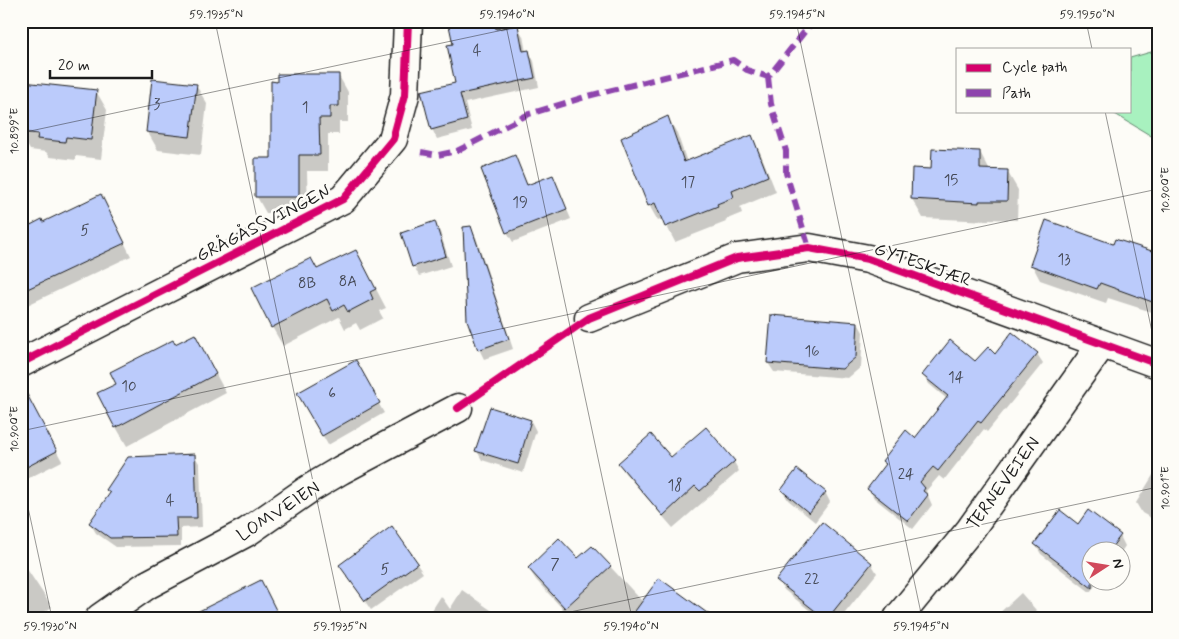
<svg xmlns="http://www.w3.org/2000/svg" width="1179" height="639" viewBox="0 0 1179 639" font-family="Mynerve,sans-serif">
<rect width="100%" height="100%" fill="#fdfcf7"/>
<filter id="ink" filterUnits="userSpaceOnUse"><feTurbulence type="fractalNoise" baseFrequency=".02" numOctaves="2"/><feDisplacementMap in="SourceGraphic" scale="10" xChannelSelector="R" yChannelSelector="G"/><feConvolveMatrix kernelMatrix="1 2 1 2 8 2 1 2 1" color-interpolation-filters="sRGB"/></filter>
<g filter="url(#ink)">
<path fill="#a8f1bf" stroke="#62866e" d="M1158 50V140L1110 111H1130V58Z"/>
<path fill="#0003" d="M455 21H498L500 30 517 26 523 36 526 52H529L534 61 539 87 465 103 472 130 437 139 432 129 457 84Z
M339 76 348 92V122H339V134H328V171H307L308 213H266L257 197 272 160 278 83Z
M25 83 96 91 107 110 101 159 76 156V160L50 157 46 152 30 150 21 135Z
M196 85 207 104 201 155 158 150 147 131Z
M668 118 677 133 687 162 751 137 760 152 776 192 740 207 742 213 725 220 726 222 675 242 663 219 658 221 649 205Z
M980 152 990 171H1007L1018 190 1017 220 989 219V221L923 218 912 199 933 170Z
M515 157 528 186 553 177 571 219 513 242 507 232Z
M101 196 131 256 21 308V232Z
M435 223 440 232 451 266 419 276 414 266Z
M470 227 476 237 513 349 484 359 479 349Z
M1114 246 1151 252 1153 247 1158 249V314L1108 298 1106 303 1040 280 1032 265Z
M366 270 386 308 379 311 383 318 360 330 356 323 345 329 339 317 283 346 272 327 317 271Z
M858 323 863 332 861 367 848 378 774 372 768 363Z
M195 335 226 393 127 446 116 427 118 384 174 346Z
M1037 354 1043 363 987 432 984 429 944 480 939 476 926 491 932 505 913 529 874 498 869 489 886 466 883 461 916 439 947 399 929 384 923 375 975 363 996 355Z
M355 362 384 413 328 445 299 393Z
M490 408 531 421 536 431 523 473 482 460 477 451Z
M21 423 42 424 62 461 21 482Z
M195 456 200 465 202 527 181 528V546L116 547 96 533 90 523 110 495 107 490Z
M671 459 734 462 739 471 673 528 625 473 619 463Z
M1158 467V522L1142 513 1136 503Z
M782 490 825 492 830 502 815 522 788 500Z
M392 528 423 573 371 610 340 565Z
M1120 536 1125 546 1121 552H1092V582H1098L1090 592 1041 554 1035 544Z
M592 547 643 602 712 618H571L536 580 529 569 578 560Z
M21 560 52 607 36 618H21Z
M871 563 877 573 841 618H819L783 589 778 580Z
M1158 587V607L1150 594Z
M462 590 501 617V618H427L441 596 450 609Z
M1021 593 1043 618H994Z"/>
<path fill="#bbcbfb" stroke="#1c1c1c" d="M448 21H495L496 29 518 25 523 51 529 50 535 78 460 94 467 120 431 130 421 91 455 83 447 45 453 44Z
M277 74H339V106H330V118H319L320 155H299V197H255V158H271V81L277 82Z
M152 79 197 84 190 137 146 132Z
M23 82 97 90 91 140 66 137 65 142 37 139 38 134 21 132Z
M668 116 684 162 752 135 768 176 732 191 734 197 717 204 718 206 665 227 655 203 648 206 621 138Z
M932 149 980 151V169L1008 170 1007 201H979V203L911 199 912 168 931 169Z
M515 155 527 185 553 175 567 209 506 233 481 169Z
M101 194 125 243 21 292V230L42 219 43 222Z
M1046 220 1113 244 1115 239 1158 253V304L1100 283 1097 289 1030 265Z
M435 221 446 256 412 267 401 233Z
M471 226 509 339 478 350 467 320 463 227Z
M356 250 376 289 370 292 373 299 348 312 344 305 333 311 327 299 271 328 251 288 311 258 317 269Z
M771 315 858 322 856 357 842 369 767 363Z
M1012 332 1038 353 981 423 978 421 938 471 933 467 920 482 925 488 923 491 928 495 908 521 867 489 886 464 882 461 906 430 915 438 948 396 922 375 950 340 975 361 988 347 995 354Z
M195 334 216 374 115 428 97 393 116 384 110 372 173 340 175 344Z
M356 360 380 403 322 436 297 393Z
M21 383 57 451 21 470Z
M490 407 531 420 518 464 475 451Z
M706 427 735 461 700 491 695 486 663 516 618 463 651 434 671 457Z
M195 454 197 518H176L177 537 110 538 89 523 110 493 106 490 128 457Z
M797 469 826 492 809 513 781 490Z
M1060 510 1078 524 1088 510 1121 535 1108 552H1092V588L1034 544Z
M822 522 872 563 828 618H824L776 580Z
M392 526 418 563 365 601 339 565Z
M559 538 578 558 592 546 611 566 565 608 528 568Z
M659 578 714 618H630Z
M261 580 280 618H185Z"/>
<g fill="none" stroke-linecap="round" stroke-linejoin="round">
<g stroke="#1c1c1c" stroke-width="31">
<path id="minor" d="M589 318 737 258 809 248 868 259 1158 364
M21 363 343 199 393 139 405 95 408 21
M100 618 147 585 247 532 309 489 341 470 458 408
M898 618 970 530 1102 344"/>
</g>
<use href="#minor" stroke="#fdfcf7" stroke-width="28"/>
<path stroke="#8e44ad" stroke-width="6" stroke-dasharray="12 6" stroke-linecap="butt" d="M768 77 771 104 786 151V173L809 248
M421 152 438 155 457 151 529 114 588 96 733 60 747 70 768 77 810 25"/>
<g stroke="#fdfcf7" stroke-width="11">
<path id="cycleway" d="M21 363 343 199 393 139 405 95 408 21
M458 408 589 318 737 258 809 248 868 259 1158 364"/>
</g>
<use href="#cycleway" stroke="#d6006c" stroke-width="8"/>
</g>
</g>
<path fill="none" stroke="#1c1c1c" stroke-width="1" stroke-opacity="0.45" d="M215 21 342 618M505 21 632 618M796 21 922 618M1086 21 1092 49M1105 111 1158 360M21 133 545 21M21 431 1158 189M21 475 52 618M542 618 1158 487"/>
<g text-anchor="middle" stroke-width="5" stroke-linejoin="round" paint-order="stroke">
<g font-size="15" fill="#444854">
<text x="477" y="55">4</text>
<text x="157" y="109">3</text>
<text x="305" y="112">1</text>
<text x="951" y="185">15</text>
<text x="688" y="187">17</text>
<text x="520" y="207">19</text>
<text x="85" y="235">5</text>
<text x="1064" y="264">13</text>
<text x="348" y="286">8A</text>
<text x="307" y="288">8B</text>
<text x="812" y="356">16</text>
<text x="956" y="382">14</text>
<text x="129" y="391">10</text>
<text x="332" y="398">6</text>
<text x="906" y="479">24</text>
<text x="675" y="490">18</text>
<text x="170" y="505">4</text>
<text x="555" y="569">7</text>
<text x="385" y="574">5</text>
<text x="812" y="584">22</text>
</g>
<g font-size="18" fill="#1c1c1c" stroke="#fdfcf7">
<text transform="translate(263 223) rotate(-27)" y="6">GRÅGÅSSVINGEN</text>
<text transform="translate(923 264) rotate(19)" y="6">GYTESKJÆR</text>
<text transform="translate(1003 483) rotate(-54)" y="6">TERNEVEIEN</text>
<text transform="translate(278 511) rotate(-33)" y="6">LOMVEIEN</text>
</g>
</g>
<rect width="1179" height="639" fill="none" stroke="#fdfcf7" stroke-width="55"/>
<rect x="956" y="48" width="175" height="65" fill="#fdfcf7" stroke="#a3a29f"/>
<rect x="966" y="64" width="25" height="8" fill="#d6006c" stroke="#a3a29f"/>
<text x="1002" y="72" font-size="15" fill="#1c1c1c">Cycle path</text>
<rect x="966" y="89" width="25" height="8" fill="#8e44ad" stroke="#a3a29f"/>
<text x="1002" y="98" font-size="15" fill="#1c1c1c">Path</text>
<g transform="translate(1106 566) rotate(78)"><circle r="24" fill="#fdfcf7" stroke="#a3a29f"/>
<path d="M0-4L9 19L0 12L-9 19Z" fill="#d1495b"/>
<text y="-8" font-size="14" font-weight="bold" text-anchor="middle" fill="#1c1c1c">N</text>
</g>
<path d="M50 70v8h102v-8" fill="none" stroke="#1c1c1c" stroke-width="2.5"/>
<text x="58" y="70" font-size="15" fill="#1c1c1c" stroke="#fdfcf7" stroke-width="4" paint-order="stroke">20 m</text>
<rect x="28" y="28" width="1124" height="584" fill="none" stroke="#1c1c1c" stroke-width="2"/>
<g font-size="12" text-anchor="middle" fill="#1c1c1c">
<text x="216" y="18">59.1935°N</text>
<text x="507" y="18">59.1940°N</text>
<text x="797" y="18">59.1945°N</text>
<text x="1087" y="18">59.1950°N</text>
<text transform="translate(14 131) rotate(-90)" y="4">10.899°E</text>
<text transform="translate(1165 190) rotate(-90)" y="4">10.900°E</text>
<text transform="translate(14 429) rotate(-90)" y="4">10.900°E</text>
<text transform="translate(1165 488) rotate(-90)" y="4">10.901°E</text>
<text x="50" y="630">59.1930°N</text>
<text x="340" y="630">59.1935°N</text>
<text x="631" y="630">59.1940°N</text>
<text x="921" y="630">59.1945°N</text>
</g>
</svg>
